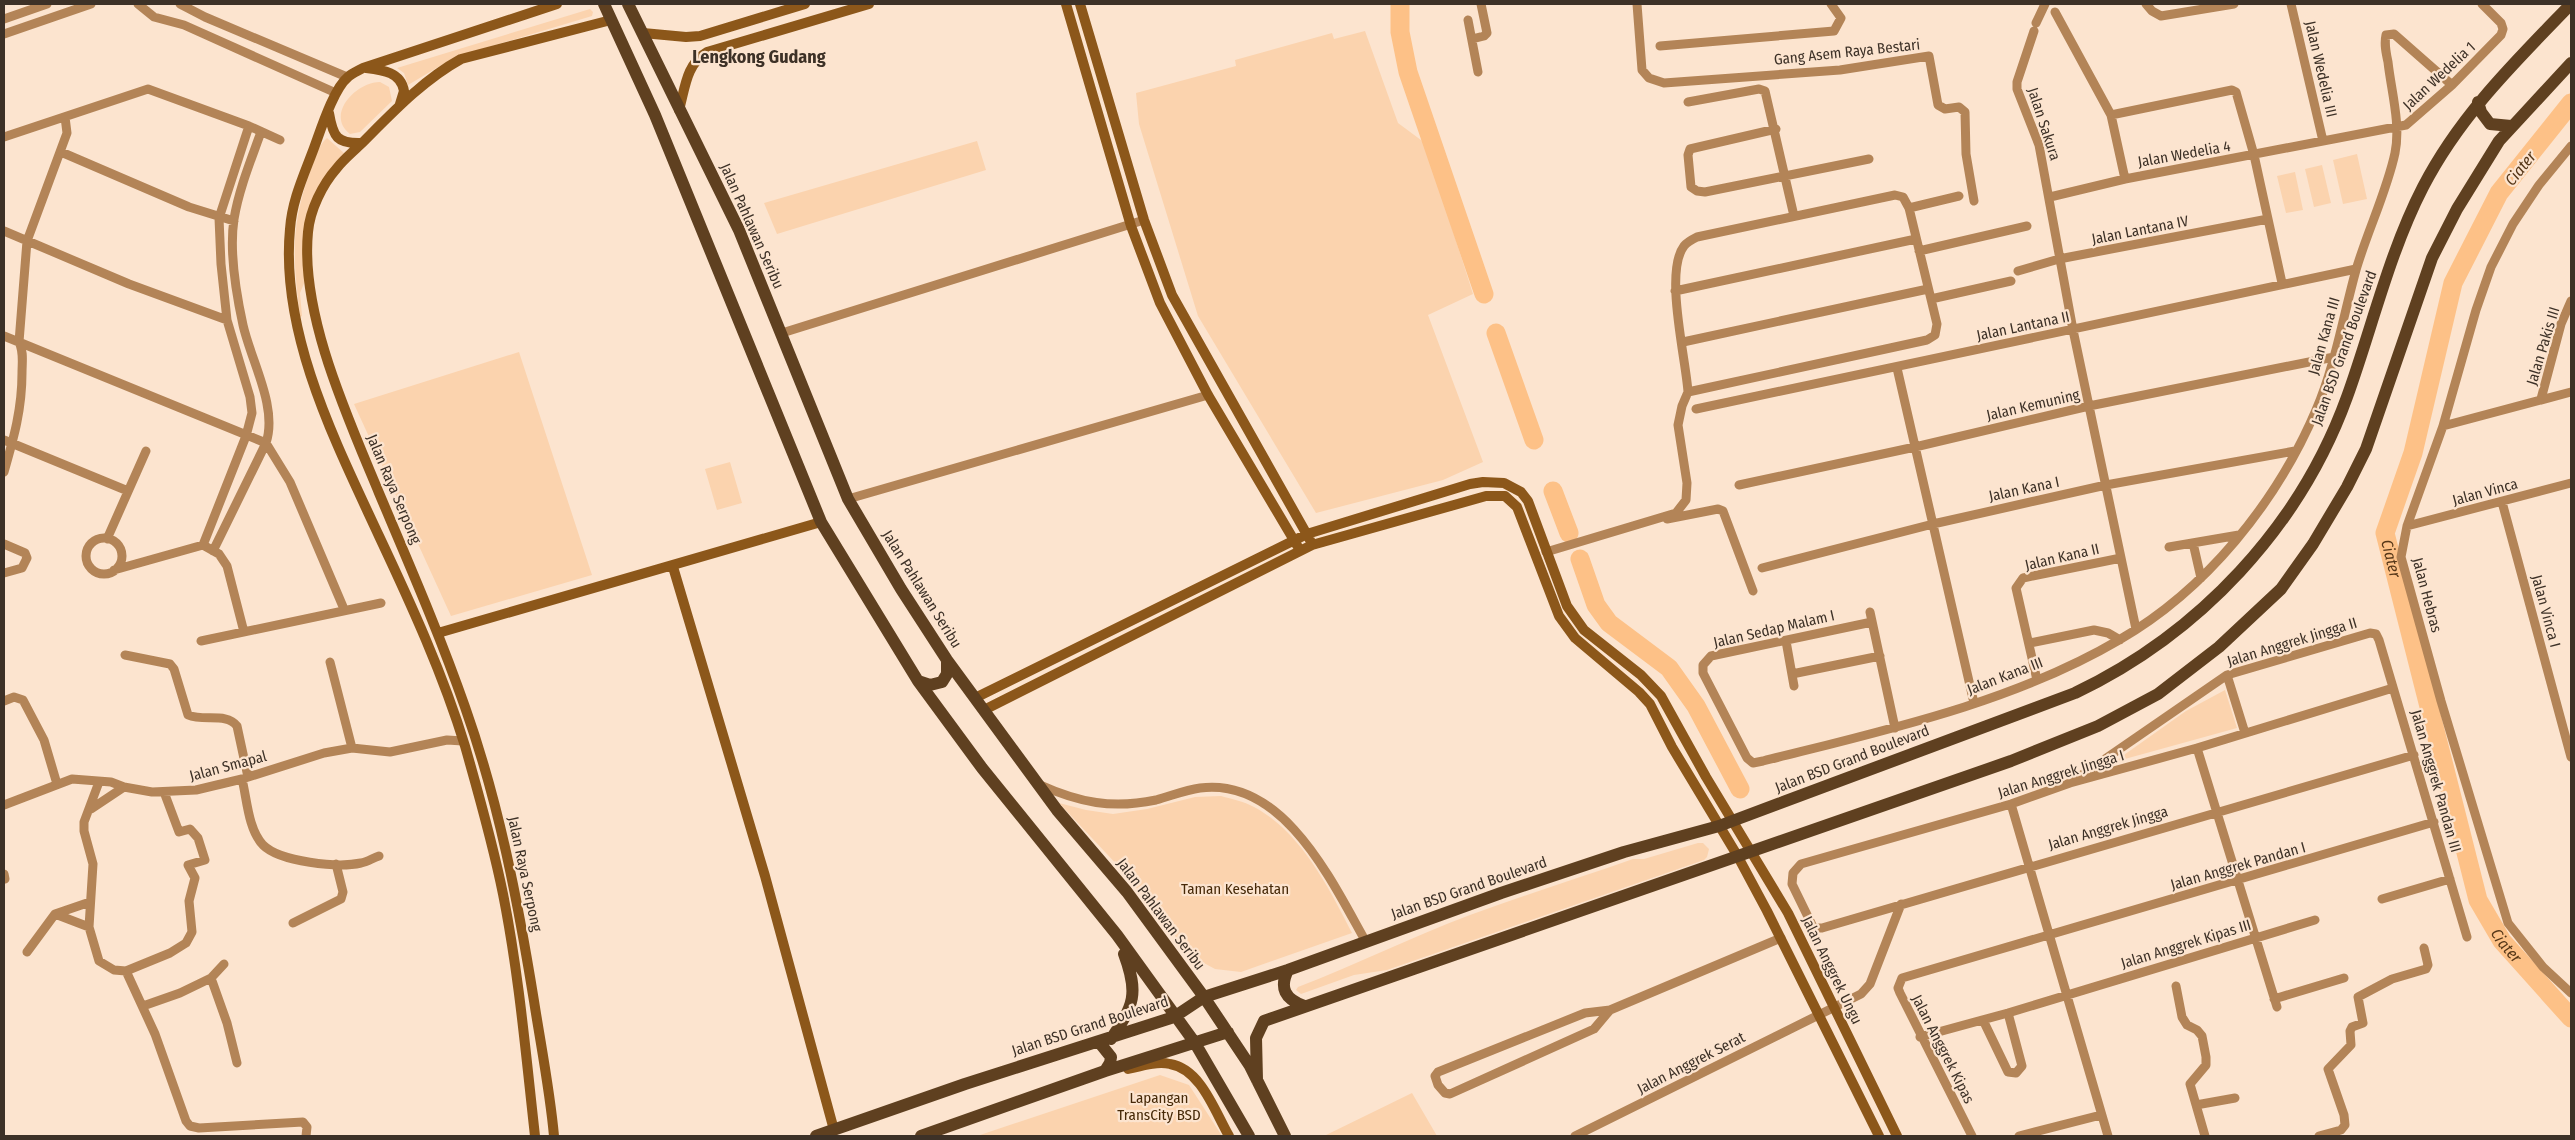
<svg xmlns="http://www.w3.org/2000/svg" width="2575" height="1140" viewBox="0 0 2575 1140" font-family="'Fira Sans Condensed',sans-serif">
<rect width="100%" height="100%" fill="#fce4cf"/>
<path fill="#fbd3ae" d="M590 9 593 12 592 16 455 57 408 85 404 73 397 68Z
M1365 31 1398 123 1425 143 1473 294 1428 315 1483 462 1443 480 1316 513 1198 316 1139 124 1136 93 1236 66 1235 60 1332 33 1334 39Z
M380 82 389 87 392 101 360 132 350 134C325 115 356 82 380 82Z
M327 138 345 154 316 197 305 281 300 293 302 316 300 317C293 257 290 227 311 169 315 159 319 144 327 138Z
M977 141 986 170 777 234 764 203Z
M2357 154 2367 199 2343 204 2333 160Z
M2322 165 2331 203 2314 207 2305 169Z
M2295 172 2303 210 2286 213 2277 176Z
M519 352 592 575 451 616 354 404Z
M730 462 742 503 717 510 705 469Z
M2225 690 2237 728 2114 762 2186 711Z
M1221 796C1232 799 1245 802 1254 807 1300 831 1329 888 1352 933L1241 972 1215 969 1191 956 1121 869 1059 803 1086 810 1113 814 1147 809 1195 797Z
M1698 843H1703L1709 849 1707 857 1704 860 1387 970 1354 975 1301 994 1296 990 1298 987C1356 965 1411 937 1470 915 1524 895 1579 878 1633 859H1644Z
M1160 1075 1189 1085 1222 1136H977Z
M1412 1093 1437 1136H1324Z"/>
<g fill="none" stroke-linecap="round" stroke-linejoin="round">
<g stroke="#fdc187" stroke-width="19">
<path d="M1400 4V32L1408 72 1484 294"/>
<path id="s1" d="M2571 103 2499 193 2453 283 2413 453 2385 533 2478 900 2502 941 2571 1018"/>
<path d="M1496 333 1534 440"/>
<path d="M1553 491 1569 533"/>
<path d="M1580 559 1596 605 1609 623 1669 668 1696 706 1740 789"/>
</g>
<path stroke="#b38457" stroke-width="9" d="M138 4 154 17 184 25 336 93
M180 4 205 17 347 77
M1637 4 1642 70 1649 78 1664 83 1840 70 1929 56 1938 105 1945 109 1959 107 1965 112 1966 154 1974 201
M2146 4 2152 11 2161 16 2234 4
M2291 4 2323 141
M2055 12 2111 115 2232 90 2236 92 2254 155 2282 283
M4 19 47 4
M1468 20 1478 72
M2036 23 2045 4
M2034 31 2017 82V89L2039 145 2073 330 2136 629
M4 34 91 4
M1472 39 1484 36 1487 33 1481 4
M1660 46 1834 31 1841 18 1831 4
M1688 102 1759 89 1765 91 1794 216
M2111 115 2125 179
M1776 129 1690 149 1688 155 1691 187 1697 191 1705 192 1869 159
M4 137 148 89 249 126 280 140
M2571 146 2539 185 2513 224 2491 267 2476 310 2443 426 2407 526 2401 557 2441 701 2508 923 2543 967 2571 993
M61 152 189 207 234 221
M2050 197 2125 179 2406 125 2452 85 2501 35 2503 29 2501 23 2482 4
M1909 208 1959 196
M4 231 129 284 227 320
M1919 251 2027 226
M2018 271 2059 259 2268 219
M1675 291 1916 239
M1931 299 2011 281
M782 333 1144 220
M4 336 266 443 290 482 344 609
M1683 342 1928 289
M1897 368 1974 703
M2541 399 2561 324 2571 301
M1696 409 2356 269
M2443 426 2571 392
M4 440 128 491
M4 472C14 437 22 409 22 373 22 362 24 352 19 342L27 241 67 133 65 117
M1739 485 1915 447 2089 406 2334 357
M848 499 1208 395
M2502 502 2571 757
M1667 519 1718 509 1723 511 1753 591
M2407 526 2571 483
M86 556a18 18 0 1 1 36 0a18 18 0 1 1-36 0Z
M107 539 146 451
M2193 543 2201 578
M4 544 25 553 27 558 22 568 4 573
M203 545 246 436 252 413 250 397 227 320 221 264 219 218 249 126
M2169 547 2239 535
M213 551 266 443C278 407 251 361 243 325 236 293 229 252 234 219 239 189 251 160 261 132
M1546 552 1676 513 1686 500 1687 483 1678 425 1682 406 1688 392C1686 359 1664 272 1684 246 1687 242 1693 239 1697 237L1895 195 1903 197 1909 208 1937 324 1935 335 1927 340 1688 392
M1762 568 1933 524 2106 485 2295 451
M114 570 203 545 219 554 227 566 244 632
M1870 612 1895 728
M1872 622 1711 656 1703 665V673L1747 758 1753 763 1763 761C1882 731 2012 703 2119 640 2206 590 2277 502 2316 410 2335 366 2343 317 2356 270 2367 232 2387 191 2395 153 2401 124 2391 90 2388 62 2386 53 2384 44 2386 35L2394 34 2452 85
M201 641 381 603
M1786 641 1794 686
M2030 643 2094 630 2108 633 2120 640
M125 655 170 664 174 669 188 715C204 722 226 712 237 726L248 777
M330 662 352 748
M1792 674 1880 656
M2227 675 2245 733
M2037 680 2016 588 2023 578 2121 558
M2393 688 2197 748 2070 783 2011 804 1801 864 1793 873 1792 884 1812 925 1816 928H1822L2414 755
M4 701 14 697 23 700 44 740 57 784
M2197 748 2277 1007
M242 779C247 799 248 829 263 845 280 862 338 868 361 863 367 862 373 858 379 856
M2076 779 2227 675 2370 633 2376 634 2379 640 2467 937
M99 782 84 822V831L93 864 89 927 99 961 114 970 126 971 170 953 186 943 192 932 189 901 195 878 188 865 205 860 198 838 190 829 179 832 164 792
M1038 784C1080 803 1112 809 1156 800 1171 796 1185 790 1200 788 1284 777 1332 882 1366 942
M2011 804 2108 1136
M4 805 72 779 111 782 124 787 152 792 196 790 242 779 324 753 352 748 390 752 447 740 463 741
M91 809 124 787
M4 874 5 879
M2382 899 2450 879
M55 914 90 902
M293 923 341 899 343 892 336 864
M27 952 55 914 89 927
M126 971 155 1034 186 1121 190 1126 199 1128 303 1122 307 1127 306 1136
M211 978 224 964
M2176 986 2182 1017 2187 1025 2197 1030 2202 1036 2206 1057V1065L2190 1084 2205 1136
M2274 999 2344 978
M143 1006 180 993 211 978 227 1023 237 1063
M1610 1010 1594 1029 1450 1094 1445 1093 1438 1085 1435 1076 1438 1072 1585 1013 1610 1010 1781 938
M1983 1020 2008 1072 2016 1073 2022 1066 2008 1013
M1920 1037 2008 1013 2315 920
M2196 1105 2235 1098
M1575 1136 1861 994 1870 984 1901 904
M1972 1136 1900 993 1898 988 1902 978 2434 822
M2019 1136 2101 1115
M2319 1136 2341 1130 2345 1125 2344 1115 2328 1069 2351 1045 2350 1031 2352 1027 2363 1023 2358 997 2392 979 2426 969 2428 965 2424 948"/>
<path stroke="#8c571a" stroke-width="10" d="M1066 4 1131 226 1160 303 1208 395 1298 547
M1080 4 1144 220 1172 295 1310 540
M643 33 686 37 700 36 805 4
M366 68C383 70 401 72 404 91L400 104
M679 110C685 89 686 64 707 52L869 4
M329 113C333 137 337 144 362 143
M673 567 765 876 834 1130
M438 633 821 522
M975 698 1307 534 1470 484 1483 482 1504 483 1521 492 1528 501 1567 606 1584 630 1641 675 1661 696 1706 777 1788 913 1897 1136
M984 710 1312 545 1486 496H1505L1517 507 1559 616 1575 638 1639 692 1650 704 1672 747 1737 855 1767 911 1879 1136
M1128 1069C1141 1066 1157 1061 1170 1064 1201 1069 1215 1112 1229 1136
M535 1136C526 1056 519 974 503 894 493 844 479 795 465 746 443 674 411 604 379 536 336 443 280 334 290 229 292 200 304 175 314 148 321 129 334 88 348 77 352 73 358 71 363 68L557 4
M554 1136C550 1091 541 1046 534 1001 518 902 499 803 465 707 440 635 409 564 379 493 348 418 300 314 308 232 310 210 322 185 337 168 344 159 354 151 362 143 392 113 423 80 461 59L611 20"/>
<path stroke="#5f4020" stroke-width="12" d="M604 4 655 115 821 522 918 681 982 768 1117 935 1195 1043 1249 1136
M628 4 739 230 848 499 901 589 947 660 1057 810 1127 892 1204 997 1250 1066 1285 1136
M2478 102 2481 112 2490 124 2511 126
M918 681 930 685 942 682 947 674V660
M1288 970C1279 988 1285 999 1304 1006
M1111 1039C1134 1005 1139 994 1124 954
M1099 1042 1111 1057 1110 1063 1105 1071
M1257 1080 1256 1038 1264 1021 2011 761 2098 726 2158 694 2219 647 2281 589 2313 544 2347 487 2366 449 2432 258 2457 209 2499 141 2571 63
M816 1136 965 1084 1174 1017 1204 997 1288 970 1501 893 1624 852 1719 826 2075 693C2199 634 2300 527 2347 397 2372 328 2389 253 2423 187 2460 115 2516 61 2571 4
M921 1136 1105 1071 1228 1032"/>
</g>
<g text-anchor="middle" stroke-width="4.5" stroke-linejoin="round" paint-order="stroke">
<g font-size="15" fill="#3d3127" stroke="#fce4cf">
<text transform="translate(1847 52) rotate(-6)" y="5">Gang Asem Raya Bestari</text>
<text transform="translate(2321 69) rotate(77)" y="5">Jalan Wedelia III</text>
<text transform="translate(2439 76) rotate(-43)" y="5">Jalan Wedelia 1</text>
<text transform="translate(2044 124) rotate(72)" y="5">Jalan Sakura</text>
<text transform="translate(2184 154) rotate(-10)" y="5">Jalan Wedelia 4</text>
<text transform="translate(752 226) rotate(66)" y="5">Jalan Pahlawan Seribu</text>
<text transform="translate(2140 230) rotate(-11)" y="5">Jalan Lantana IV</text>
<text transform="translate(2023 326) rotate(-12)" y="5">Jalan Lantana II</text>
<text transform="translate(2324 336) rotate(-74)" y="5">Jalan Kana III</text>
<text transform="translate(2543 346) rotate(-73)" y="5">Jalan Pakis III</text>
<text transform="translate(2344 348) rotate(-70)" y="5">Jalan BSD Grand Boulevard</text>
<text transform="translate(2033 405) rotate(-13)" y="5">Jalan Kemuning</text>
<text transform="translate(394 489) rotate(67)" y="5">Jalan Raya Serpong</text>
<text transform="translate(2024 489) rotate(-12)" y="5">Jalan Kana I</text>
<text transform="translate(2485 492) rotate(-15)" y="5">Jalan Vinca</text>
<text transform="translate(2062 557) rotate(-13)" y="5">Jalan Kana II</text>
<text transform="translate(922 589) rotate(58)" y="5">Jalan Pahlawan Seribu</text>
<text transform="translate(2427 595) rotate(75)" y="5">Jalan Hebras</text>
<text transform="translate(2546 611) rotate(75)" y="5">Jalan Vinca I</text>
<text transform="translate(1774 629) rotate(-13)" y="5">Jalan Sedap Malam I</text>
<text transform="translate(2292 642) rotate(-17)" y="5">Jalan Anggrek Jingga II</text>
<text transform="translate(2005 676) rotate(-21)" y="5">Jalan Kana III</text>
<text transform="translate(1852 759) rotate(-21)" y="5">Jalan BSD Grand Boulevard</text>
<text transform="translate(228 766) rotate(-15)" y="5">Jalan Smapal</text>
<text transform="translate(2061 774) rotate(-17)" y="5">Jalan Anggrek Jingga I</text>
<text transform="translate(2436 781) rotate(74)" y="5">Jalan Anggrek Pandan III</text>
<text transform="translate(2108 828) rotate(-16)" y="5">Jalan Anggrek Jingga</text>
<text transform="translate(2238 866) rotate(-16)" y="5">Jalan Anggrek Pandan I</text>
<text transform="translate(525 874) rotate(78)" y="5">Jalan Raya Serpong</text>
<text transform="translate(1469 888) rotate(-19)" y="5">Jalan BSD Grand Boulevard</text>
<text transform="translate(1161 914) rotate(53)" y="5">Jalan Pahlawan Seribu</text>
<text transform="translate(2186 944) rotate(-17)" y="5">Jalan Anggrek Kipas III</text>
<text transform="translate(1832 970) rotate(64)" y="5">Jalan Anggrek Ungu</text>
<text transform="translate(1090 1026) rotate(-18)" y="5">Jalan BSD Grand Boulevard</text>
<text transform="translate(1943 1049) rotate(63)" y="5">Jalan Anggrek Kipas</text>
<text transform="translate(1691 1063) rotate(-27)" y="5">Jalan Anggrek Serat</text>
</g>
<g font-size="15" fill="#462908" stroke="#fce4cf">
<text x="1235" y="894">Taman Kesehatan</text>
<text x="1159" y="1103">Lapangan<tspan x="1159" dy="17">TransCity BSD</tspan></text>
</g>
<g font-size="16" font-style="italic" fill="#563718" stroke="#fce4cf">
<text transform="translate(2520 168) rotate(-51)" y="6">Ciater</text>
<text dy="6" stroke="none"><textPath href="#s1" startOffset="502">Ciater</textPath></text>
<text dy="6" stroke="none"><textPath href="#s1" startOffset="908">Ciater</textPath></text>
</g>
<g font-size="18" font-weight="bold" fill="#3d3127" stroke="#fce4cf">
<text x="759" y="63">Lengkong Gudang</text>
</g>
</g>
<rect width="2575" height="1140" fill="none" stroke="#3d3127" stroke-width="10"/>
</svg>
